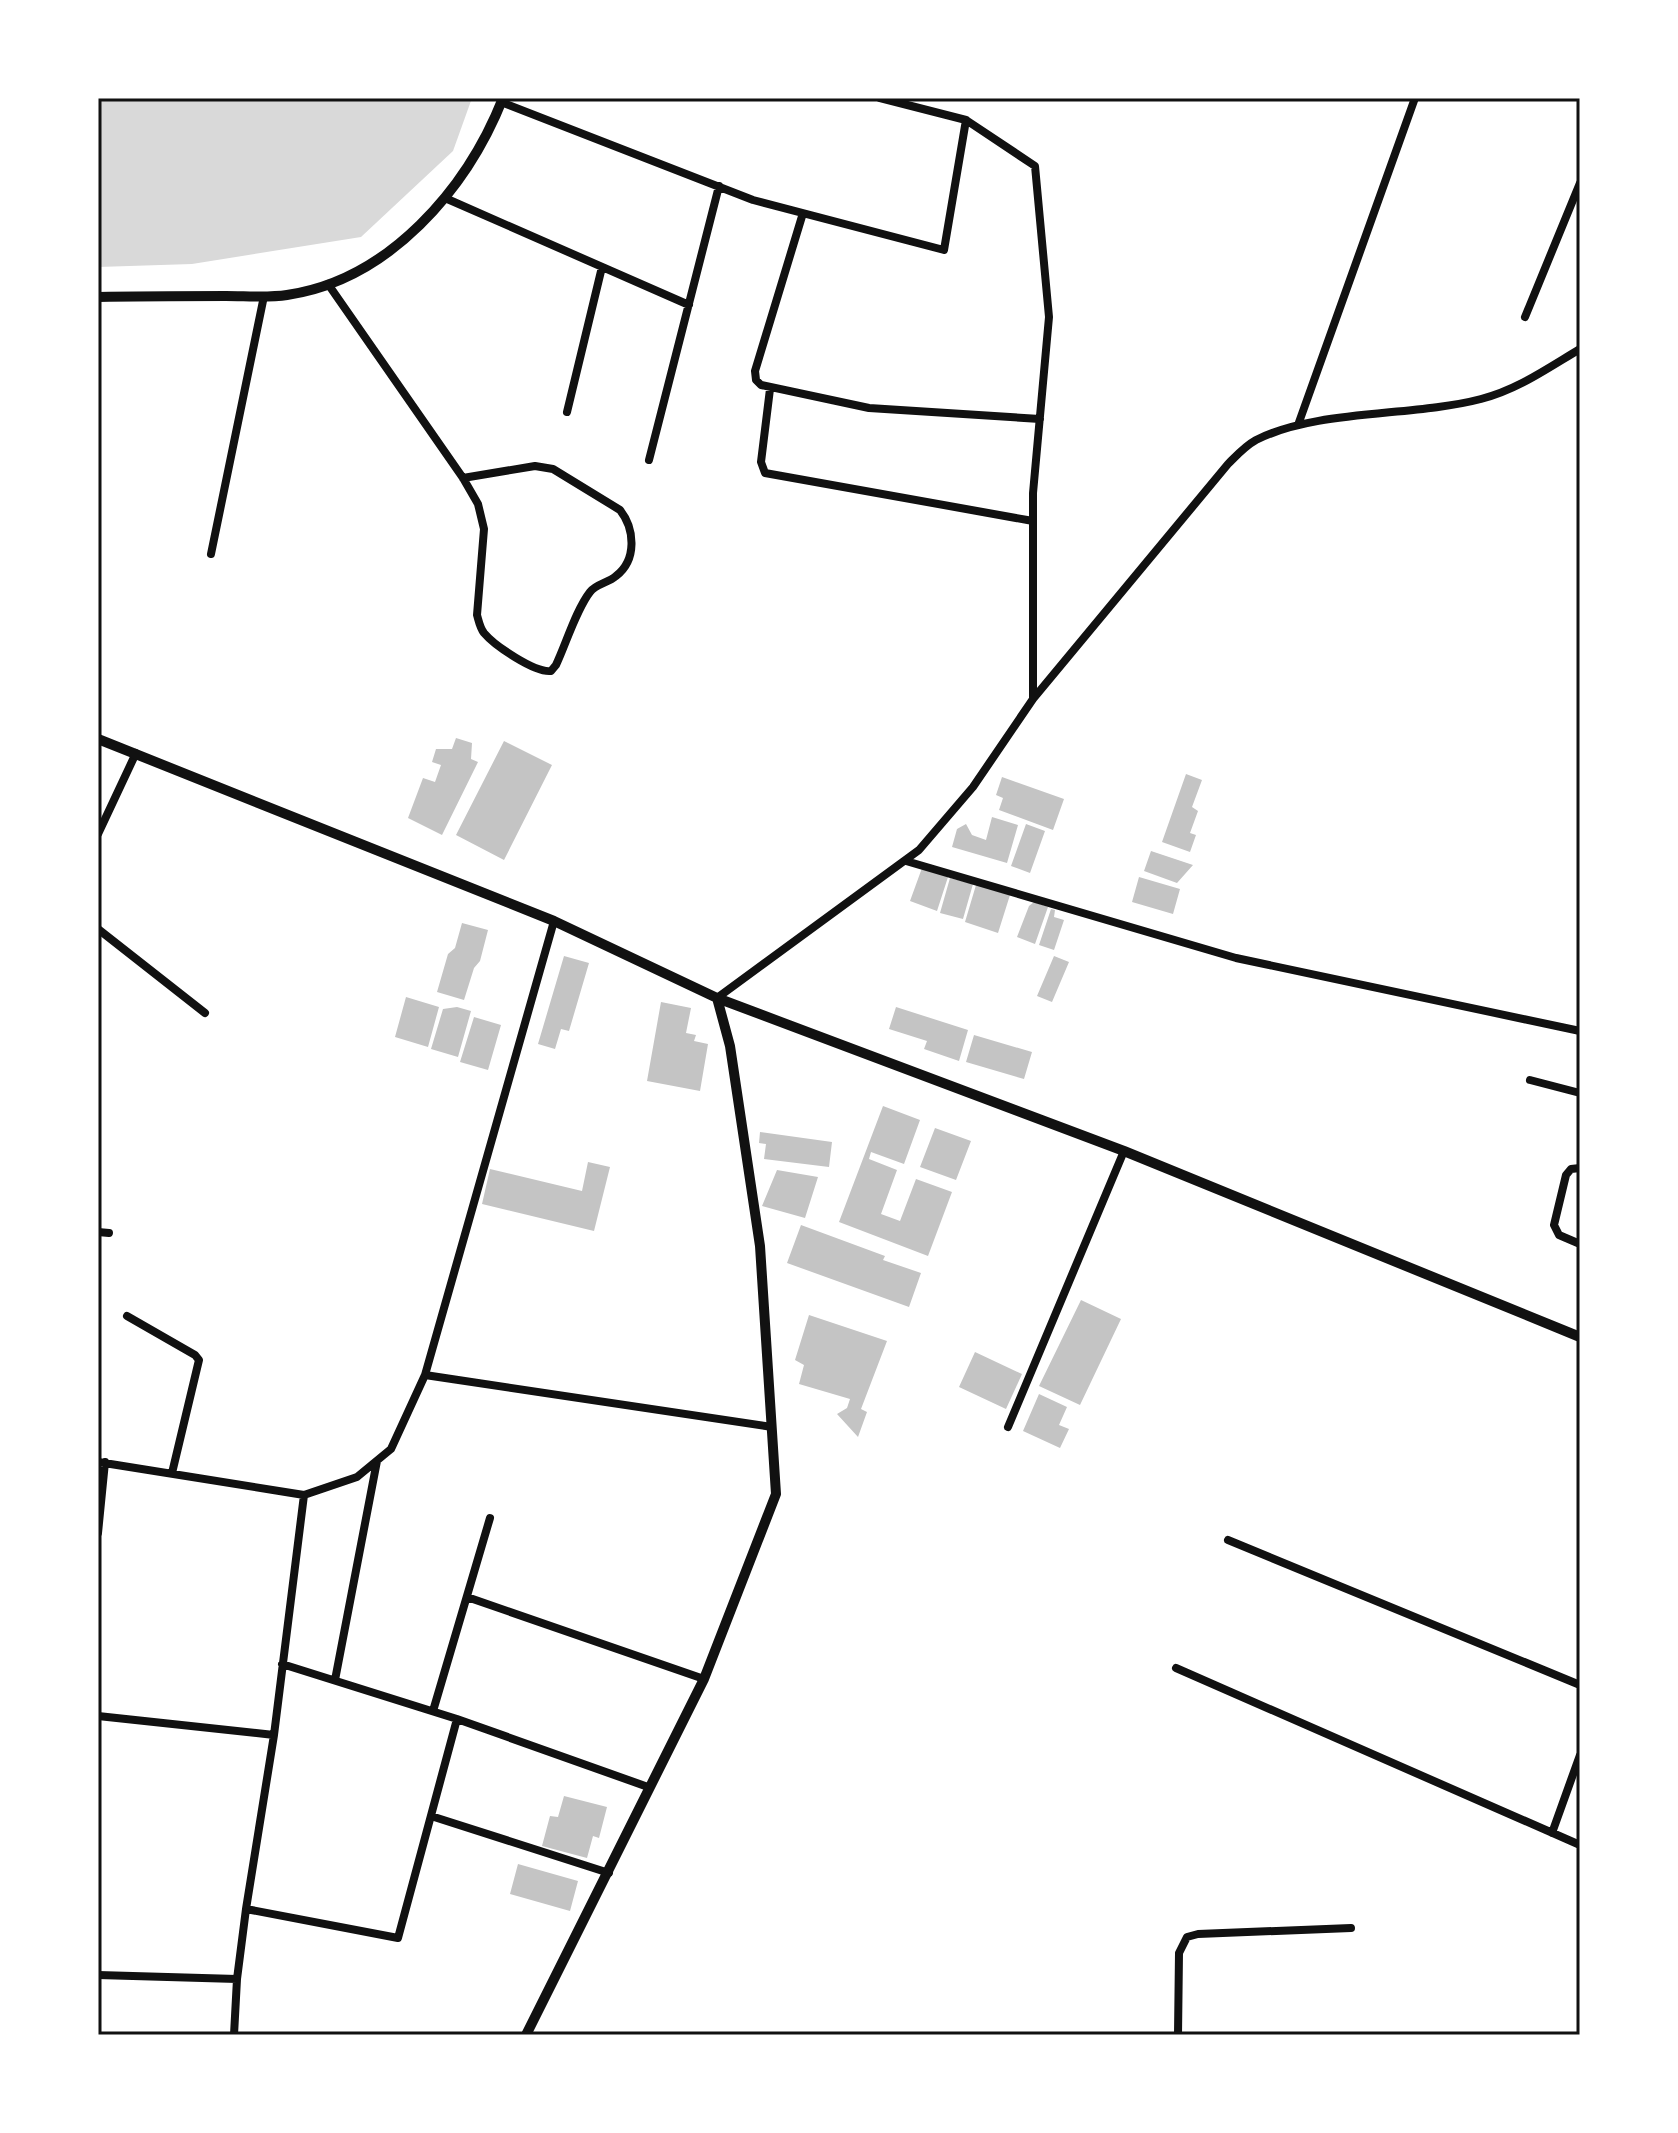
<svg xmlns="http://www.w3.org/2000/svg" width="1678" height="2133" viewBox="0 0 1678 2133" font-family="Rubik,sans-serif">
<rect width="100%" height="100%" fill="#fff"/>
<path fill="#d9d9d9" d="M98 98H472L453 151 361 237 192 264 98 267Z"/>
<path fill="#c4c4c4" d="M456 738 472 743 471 759 478 762 442 835 408 818 423 778 435 782 441 765 432 762 436 749H452Z
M504 741 552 765 504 860 456 835Z
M1186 774 1202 780 1192 807 1198 811 1190 833 1196 835 1190 852 1162 842Z
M1002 777 1064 799 1053 830 999 810 1003 798 996 795Z
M992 817 1018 825 1007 863 952 847 957 829 966 824 972 835 986 840Z
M1026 824 1045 831 1030 873 1011 866Z
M1151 851 1193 865 1177 883 1144 871Z
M922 868 948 877 937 911 910 901Z
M1139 877 1180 889 1173 914 1132 902Z
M950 878 973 884 963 919 940 913Z
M976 885 1010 895 998 933 965 922Z
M1034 902 1048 907 1035 944 1017 937 1029 906Z
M1051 909 1055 910 1054 917 1064 920 1054 950 1039 945Z
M462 923 488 930 480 961 474 968 464 1000 437 992 448 954 455 948Z
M564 956 589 963 569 1031 561 1029 555 1049 538 1044Z
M1054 956 1069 962 1052 1002 1037 996Z
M406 997 439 1007 428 1047 395 1037Z
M661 1002 691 1008 686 1033 696 1035 694 1041 708 1044 700 1091 647 1081Z
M457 1007 471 1011 458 1057 431 1049 443 1009Z
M896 1007 968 1030 959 1061 924 1049 927 1041 889 1029Z
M474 1017 501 1025 488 1070 460 1062Z
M974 1035 1032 1052 1024 1079 966 1062Z
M883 1106 920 1120 904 1164 871 1152 869 1159 897 1170 881 1214 900 1221 916 1179 952 1192 928 1256 839 1222Z
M935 1128 971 1141 956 1180 920 1167Z
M760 1132 832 1142 829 1167 764 1159 766 1144 759 1143Z
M588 1162 610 1167 594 1231 482 1204 490 1169 582 1191Z
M777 1170 818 1177 805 1218 762 1206Z
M801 1225 885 1256 883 1260 921 1273 909 1307 787 1263Z
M1081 1300 1121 1319 1080 1405 1039 1386Z
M809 1315 887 1341 861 1409 867 1412 858 1437 837 1414 847 1408 850 1399 799 1384 804 1365 795 1360Z
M975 1352 1022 1374 1006 1409 959 1387Z
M1039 1394 1067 1407 1059 1425 1069 1429 1060 1448 1023 1431Z
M564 1796 607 1807 599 1838 593 1836 587 1858 542 1846 550 1816 558 1817Z
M518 1864 578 1881 570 1911 510 1894Z"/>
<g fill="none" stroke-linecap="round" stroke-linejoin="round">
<path stroke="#111" stroke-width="8" d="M501 102 753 200 944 250 966 120 880 98
M966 120 1035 166 1049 317 1033 493V698
M445 198 689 305
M803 213 755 371 756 380 761 385 869 408 1040 419
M328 284 463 478 478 504 484 529 477 615C479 622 480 628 484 633 495 646 535 673 551 671L556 665C566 644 576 610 590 592 596 584 608 583 616 576 637 560 635 529 620 510L553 469 535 466 463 478
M1525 317 1580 183
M770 389 761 462 765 473 1033 521
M567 412 602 267
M1298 425 1415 98
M649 460 719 186
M211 554 264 296
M98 834 136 753
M906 861 1236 958 1580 1031
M98 929 205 1013
M717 998 919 850 973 787 1033 699 1228 464C1237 455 1245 446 1256 440 1318 409 1412 417 1481 399 1517 390 1548 368 1580 349
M1530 1080 1580 1093
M1580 1168 1571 1169 1566 1175 1554 1225 1559 1235 1580 1244
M98 1232 109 1233
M127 1316 195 1355 199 1360 172 1473
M425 1375 772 1427
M1008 1427 1124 1151
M98 1462 304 1495 274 1735 246 1909 398 1938 457 1719
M304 1495 357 1477 391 1449 425 1375 554 921
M98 1533 105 1462
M1228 1540 1580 1685
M467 1597 704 1679
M282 1664 457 1719 648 1787
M1176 1668 1580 1845
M335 1680 377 1461
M433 1711 490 1518
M98 1716 274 1735
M431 1816 609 1873
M1552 1833 1580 1755
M98 1975 237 1979
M234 2035 237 1979 246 1909
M1178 2035 1179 1953 1187 1937 1198 1934 1351 1928"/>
<path stroke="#111" stroke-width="10" d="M98 297C141 296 183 296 226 296 246 296 268 298 287 295 389 280 467 189 503 98
M98 739 554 921 717 998 1124 1151 1580 1337
M526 2035 704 1679 776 1494 760 1246 730 1046 717 998"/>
</g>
<rect width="1678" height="2133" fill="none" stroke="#ffffff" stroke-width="200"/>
<rect x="100" y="100" width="1478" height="1933" fill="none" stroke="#111" stroke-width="3"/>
</svg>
